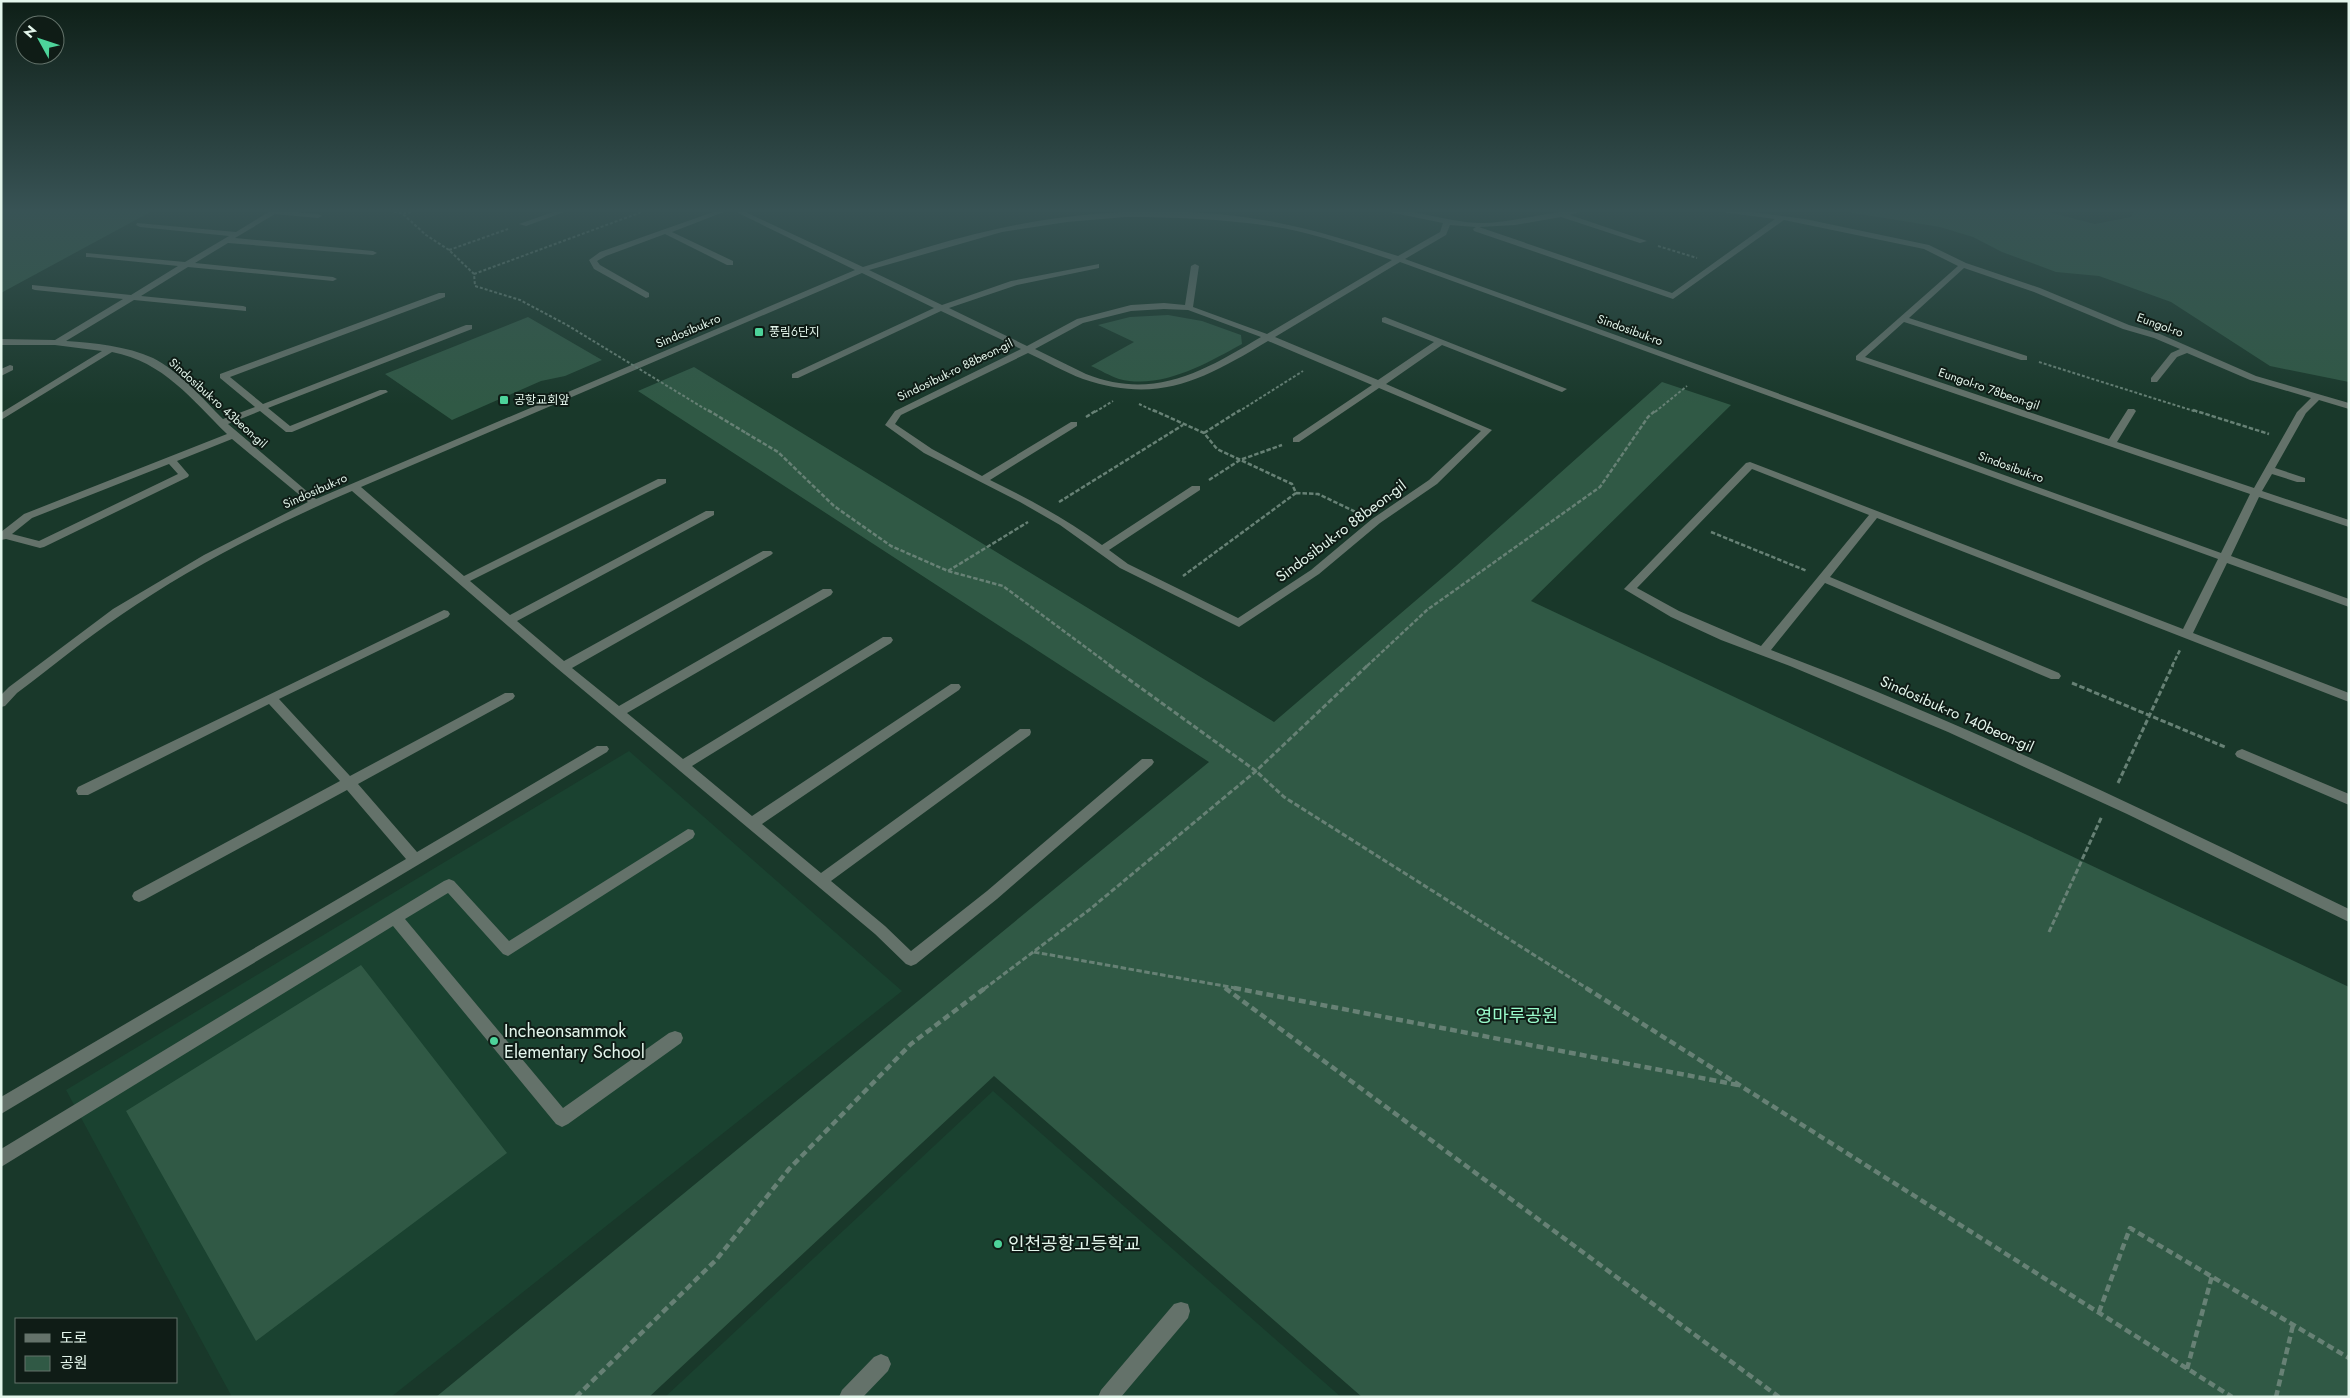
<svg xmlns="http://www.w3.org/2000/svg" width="2350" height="1398" viewBox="0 0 2350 1398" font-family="Jost,'Noto Sans KR',sans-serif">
<rect width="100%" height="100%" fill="#19382a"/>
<path fill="#1a4230" d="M629 751 902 991 391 1397H232L66 1090Z
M993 1091 1341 1397H665Z"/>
<path fill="#305945" d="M1 210H154L1 293Z
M1835 210H2040L2095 224 2131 217 2134 210H2349V382L2270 366 2171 302 2099 276 2056 272 2002 252 1973 237 1940 227Z
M1168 315 1202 321 1241 335 1242 344C1207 363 1162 390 1119 379 1110 376 1100 370 1091 366L1134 342 1098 325 1130 317Z
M528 317 602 360 565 376 541 381 452 420 385 374Z
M694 367 1274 722 1456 566 1662 382 1731 405 1531 601 2349 987V1397H1362L994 1076 649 1397H436L1209 762 638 391Z
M361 965 507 1153 256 1341 126 1111Z"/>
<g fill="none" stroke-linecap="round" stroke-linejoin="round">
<path stroke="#678175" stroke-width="2" stroke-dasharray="3 2" stroke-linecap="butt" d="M389 210 403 214 426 235 449 250 474 274 475 286 520 300 567 325
M403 214 418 210
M1658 246 1697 258
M449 250 508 229
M474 274 647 210
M2039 362 2197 412
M1139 404 1156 412
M1095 412 1113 401
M1238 412 1303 371
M1655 412 1687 386"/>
<path stroke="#678175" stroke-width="2.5" stroke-dasharray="4.5 2" stroke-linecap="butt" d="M1153 410 1204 433 1217 449 1292 484 1296 493 1183 576
M2193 410 2269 434
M1086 417 1097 410
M746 433 778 452 834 506 891 546 948 571 1003 586 1111 666
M1204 433 1240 410
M1209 480 1240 460 1282 445
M1296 493 1318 494 1358 513
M1059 502 1183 425
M1711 532 1807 571
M948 571 1028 522
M1367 666 1427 610 1600 487 1648 417 1656 410
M2172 666 2180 650"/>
<path stroke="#678175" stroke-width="3" stroke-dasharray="5.5 2.5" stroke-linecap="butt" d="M1109 665 1256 771 1284 797 1588 989
M2072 683 2225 747
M2118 783 2173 665
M2049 932 2102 816
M1034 952 1241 989
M1225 988 1227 989
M984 989 1089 910 1256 771 1368 665"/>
<path stroke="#678175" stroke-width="4.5" stroke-dasharray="7 4" stroke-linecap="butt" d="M1225 988 1779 1397
M1234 988 1738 1085
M1586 988 2232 1397
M2099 1312 2130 1228 2349 1358
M2187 1369 2212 1276
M576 1397 716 1260 789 1169 911 1044 985 988
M2276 1397 2293 1325"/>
<path fill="#64726a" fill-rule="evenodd" d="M272 210 318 214 322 216 318 218 275 214 235 238 373 251 377 253 373 255 228 243 195 263 333 277 337 279 333 281 188 267 141 296 243 306 246 307V311L134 300 66 341C94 343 127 346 153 358 180 372 202 398 223 419L255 407 220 378V374L439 293H445V297L230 377 263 404 466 325H472V329L268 408 290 426 380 390H386L388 392 292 432H286L260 411 228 424 316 499 855 270 732 210H741L863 267C908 253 954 238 1001 228 1089 209 1186 205 1274 222 1316 230 1357 243 1398 256L1440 232 1443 223 1389 212 1388 210C1419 210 1448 222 1479 223 1515 223 1550 210 1586 210L1570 215 1647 241 1640 243 1561 217 1515 225 1479 227 1672 293 1775 219 1722 212 1718 210H1737L1805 219 1929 245 1966 263 2040 288 2129 325 2160 334 2256 376 2349 403V409L2319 400 2306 413 2275 468 2305 478V482H2297L2272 474 2262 491 2349 520V527L2259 497 2231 556 2349 599V607L2227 563 2193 633 2349 693V702L1877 518 1830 577 2059 673 2061 676 2059 679H2051L1825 583 1771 650C1969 724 2159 817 2349 909V922L2127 814 1948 732 1790 666 1721 640 1671 617 1624 589 1746 463 1750 462 2183 629 2218 559 1400 262 1275 337 1378 380 1434 342 1382 322V318L1385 317 1567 389 1562 392 1559 391 1442 345 1386 384 1492 430 1437 484 1380 523 1319 574 1239 627 1120 568 1060 525 1020 502 924 453 885 425 895 411 1021 349 941 311 798 378H792V374L934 308 862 273 361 487 464 576 658 479H666V483L470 581 510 615 706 511H714V515L517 621 564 661 763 551H771L773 553 771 555 572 668 619 706 823 589H831L833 592 831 595 627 713 683 759 883 637H891L893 640 891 643 692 766 752 816 951 684H959L961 687 959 690 762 824 821 873 1020 729H1030L1031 732 1030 735 831 881 885 926 911 951 987 891 1142 759H1152L1154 762 1152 765 997 899 916 964 911 966 906 964 875 934 552 664 352 491C273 525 192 566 121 615 85 639 52 667 17 693L5 706 1 707V695L9 687 113 609 204 555 308 502 232 439 177 461 189 475 188 477 44 547 40 548 6 539 1 540V532L24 514 227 434C191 399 164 362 112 352L1 420V413L102 351 55 345H1V339L55 340 123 299 35 290 32 289V285L131 295 178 266 89 257H86V253L185 262 229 236 140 227 136 225 137 223 236 232ZM1125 217C1174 217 1222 219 1270 226 1312 232 1352 247 1392 260L1267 334 1193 307 1199 266 1195 264 1191 266 1185 305 1164 303 1131 305 1077 319 1027 346 949 308 1017 285 1099 268V264L1011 281 942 305 869 270 1002 232 1067 222ZM1784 220 1924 249 1958 266 1856 356V360L2250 494 2221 553 1405 259 1446 235 1450 225 1476 227 1473 229 1474 231 1673 299ZM1964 268 2034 292 2123 329 2154 338 2180 349 2171 353 2151 378V382H2157L2177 357 2187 353 2250 380 2311 398 2297 412 2254 488 2117 442 2136 411 2134 409H2128L2109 439 1865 357 1904 322 2021 360H2027V356L1909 318ZM1164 309 1188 310 1261 337C1204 371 1154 401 1086 374 1069 366 1052 357 1035 349L1083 323 1131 311ZM1268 341 1372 385 1293 438V442H1299L1379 388 1481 431 1429 480 1372 519 1311 570 1238 618 1128 564 1109 550 1200 490V486H1192L1102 545C1066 519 1029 499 990 480L1077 426V422H1071L982 476 932 449 895 424 901 415 1028 353C1046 361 1064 372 1083 379 1160 405 1204 379 1268 341ZM169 464 178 474 39 541 12 534 32 518ZM1752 469 1869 515 1761 646 1679 611 1637 588Z
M559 210H570L526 226 519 224Z
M719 210H729L672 232 733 261V265H727L665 234 606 256 597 261 600 265 649 293V297L646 298 594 269 589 260 600 252Z
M10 365 13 366V370L1 376V369Z
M444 610 448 611 450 614 448 617 279 699 350 776 505 693H513L515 696 513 699 358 784 417 852 597 746H607L609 749 607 752 1 1114V1097L406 859 347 790 144 900 139 902 134 900 132 896 134 892 340 781 269 704 88 795H78L76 791 78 787Z
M2242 749 2349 794V805L2237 757 2235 754 2237 751Z
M688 829 693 830 695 834 693 838 508 956 503 954 448 893 405 919 563 1108 669 1033 675 1031 681 1033 683 1038 681 1043 568 1124 562 1127 556 1124 393 926 1 1167V1149L444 881 449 879 454 881 509 941Z
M1181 1302 1188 1304 1190 1311 1188 1318 1121 1397H1098L1101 1390 1174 1304Z
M881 1354 888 1357 891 1364 888 1371 863 1397H839L842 1390 874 1357Z"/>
<path stroke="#678175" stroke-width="2" stroke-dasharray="3 2" stroke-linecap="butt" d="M567 325 710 412"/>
<path stroke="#678175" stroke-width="2.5" stroke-dasharray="4.5 2" stroke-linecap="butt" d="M708 410 746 433"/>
</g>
<linearGradient id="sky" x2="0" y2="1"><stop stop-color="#0e1f17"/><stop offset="0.52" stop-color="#385355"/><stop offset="1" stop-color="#385355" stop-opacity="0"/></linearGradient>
<rect width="2350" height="405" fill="url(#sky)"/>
<g fill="#4dd39a" stroke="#0f1c16" stroke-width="2">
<rect x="754" y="327" width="10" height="10" rx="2.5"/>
<rect x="499" y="395" width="10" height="10" rx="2.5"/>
<circle cx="494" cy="1041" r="5"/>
<circle cx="998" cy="1244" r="5"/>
</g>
<g text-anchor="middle" stroke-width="4" stroke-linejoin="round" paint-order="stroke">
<g font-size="12" fill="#e3f5eb" stroke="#0f1c16">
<text transform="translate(2160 325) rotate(20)" y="4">Eungol-ro</text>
<text transform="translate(1630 330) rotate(20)" y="4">Sindosibuk-ro</text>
<text transform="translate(688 331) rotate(-23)" y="4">Sindosibuk-ro</text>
<text transform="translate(955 370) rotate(-26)" y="4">Sindosibuk-ro 88beon-gil</text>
<text transform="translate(1989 389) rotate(19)" y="4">Eungol-ro 78beon-gil</text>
<text transform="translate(218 403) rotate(42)" y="4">Sindosibuk-ro 43beon-gil</text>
<text transform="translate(2011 467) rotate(20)" y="4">Sindosibuk-ro</text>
<text transform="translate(315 491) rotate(-24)" y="4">Sindosibuk-ro</text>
</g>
<g font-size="12" fill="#e3f5eb" stroke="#0f1c16" text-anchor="start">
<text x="769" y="336">풍림6단지</text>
<text x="514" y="404">공항교회앞</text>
</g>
<g font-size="15" fill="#e3f5eb" stroke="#0f1c16">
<text transform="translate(1341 531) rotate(-37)" y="5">Sindosibuk-ro 88beon-gil</text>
<text transform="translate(1957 714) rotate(24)" y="5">Sindosibuk-ro 140beon-gil</text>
</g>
<g font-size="18" fill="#99faca" stroke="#0f1c16">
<text x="1517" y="1022">영마루공원</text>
</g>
<g font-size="18" fill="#e3f5eb" stroke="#0f1c16" text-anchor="start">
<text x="504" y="1037">Incheonsammok<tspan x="504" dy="21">Elementary School</tspan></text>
<text x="1008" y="1250">인천공항고등학교</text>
</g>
</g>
<rect width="2350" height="1398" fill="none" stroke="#e3f5eb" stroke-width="5"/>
<rect x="15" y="1318" width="162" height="65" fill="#0f1c16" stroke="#64736b"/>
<rect x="25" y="1334" width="25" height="8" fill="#64726a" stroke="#64736b"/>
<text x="60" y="1343" font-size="15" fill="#e3f5eb">도로</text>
<rect x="25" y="1356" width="25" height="15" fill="#305945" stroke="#64736b"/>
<text x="60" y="1368" font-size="15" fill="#e3f5eb">공원</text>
<g transform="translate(40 40) rotate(310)"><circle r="24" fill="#0f1c16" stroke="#64736b"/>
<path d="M0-4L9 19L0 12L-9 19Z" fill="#4dd39a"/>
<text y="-8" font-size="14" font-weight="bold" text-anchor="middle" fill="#e3f5eb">N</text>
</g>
</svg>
